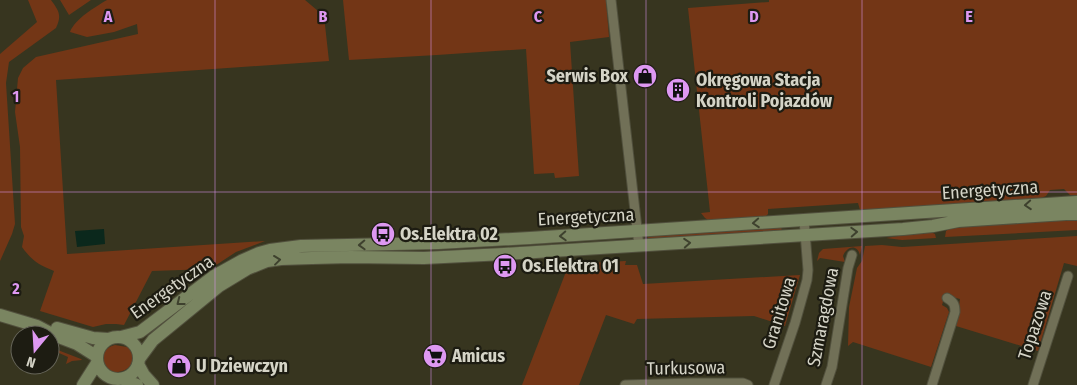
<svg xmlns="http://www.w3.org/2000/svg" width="1077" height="385" viewBox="0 0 1077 385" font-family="'Fira Sans Condensed',sans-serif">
<rect width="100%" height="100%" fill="#37351f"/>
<path fill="#733616" d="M28 0H51C59 11 62 15 56 28L9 62 6 83 15 224 12 234 0 261V54L37 22Z
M60 0H91L69 15Z
M107 0H305L324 16 329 61 56 80 67 254 265 241 236 252 210 269 152 271 124 325 116 324H106L93 327 40 311 54 271C38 264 33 262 22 247L24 236 21 227 20 147 15 112 18 78 23 68 36 57 138 34 137 24 114 32 87 37 70 32C75 19 95 7 107 0Z
M343 0H606L609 37 570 42 579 176 555 178 554 173 534 174 526 49 437 55 349 60Z
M769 0H1077V195H1070L1064 189 1050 190 1046 196 1041 198 860 210 858 203 768 209V214L766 216 708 220 705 218 701 213 710 212 688 8 769 2Z
M1077 218V230L945 237 946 231 950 228Z
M781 226 782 232 652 240 647 237V235Z
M929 231 935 234 936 238 902 240 886 238Z
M1077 236V266L1064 263 1038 351 956 326 960 299 945 295 942 305 947 308 949 312 931 367 853 342 848 346 849 307 857 268 862 261 865 246 882 245 902 247Z
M862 246 860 255C857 244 847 246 843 256L845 262 820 258 817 261 819 253 823 249Z
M626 261 625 265H637L643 284 800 275 785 326 754 316 637 319 634 324 606 315 579 385H522L569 264Z
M115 345 127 347 133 346C138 353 137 363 128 368 123 372 118 371 112 375 94 368 98 349 115 345Z
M50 347 81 359 82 360 72 361 66 364 68 357 50 349Z"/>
<path fill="#0b281c" d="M104 229 105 244 77 247 75 231Z"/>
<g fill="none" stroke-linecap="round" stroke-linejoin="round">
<g stroke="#51503d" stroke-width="11">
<path id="street" d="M611 0 639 246
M625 385 691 383H743L748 385
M774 385 795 323 807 280 808 270 804 220
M826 385 832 367 848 268 852 255
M932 385 955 312C955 305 954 302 947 298
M1033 385 1068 276"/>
</g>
<g stroke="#51503d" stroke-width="14">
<path id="secondary" d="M0 315 37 326 56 336 77 344 96 356
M57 328 93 338 108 339
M97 358a21 21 0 1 1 42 0a21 21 0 1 1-42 0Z
M121 337 140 332 214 276 241 261 259 253 270 250 301 246 438 243 530 238 1077 202
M139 359 153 340 219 286 247 269 267 261 281 259 312 258 350 257 424 258 504 254 903 229 933 226 958 221 1066 214H1077
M138 364 144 375 153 385
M123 379 137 385
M83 385 97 363"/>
</g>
<use href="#street" stroke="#717057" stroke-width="9"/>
<use href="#secondary" stroke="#7a8561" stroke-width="12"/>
</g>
<defs><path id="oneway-chevron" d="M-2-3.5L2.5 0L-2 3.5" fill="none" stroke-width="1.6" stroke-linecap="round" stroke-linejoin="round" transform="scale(1.25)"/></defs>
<g stroke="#3e412e">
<use href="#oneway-chevron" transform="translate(1028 205) rotate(176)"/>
<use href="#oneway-chevron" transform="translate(756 223) rotate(176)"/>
<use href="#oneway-chevron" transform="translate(854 232) rotate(-3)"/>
<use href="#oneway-chevron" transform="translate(563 236) rotate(177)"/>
<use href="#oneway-chevron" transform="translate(687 243) rotate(-4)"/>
<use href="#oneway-chevron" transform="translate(362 245) rotate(178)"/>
<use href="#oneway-chevron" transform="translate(277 260) rotate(-7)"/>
<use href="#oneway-chevron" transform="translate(180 302) rotate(142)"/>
</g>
<path fill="none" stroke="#de98f2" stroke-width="1" stroke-opacity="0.55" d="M215 0V385M431 0V385M646 0V385M862 0V385M0 192H1077"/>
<defs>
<g id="shop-disc" transform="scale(1.25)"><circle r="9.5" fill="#de98f2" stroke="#1d1c12"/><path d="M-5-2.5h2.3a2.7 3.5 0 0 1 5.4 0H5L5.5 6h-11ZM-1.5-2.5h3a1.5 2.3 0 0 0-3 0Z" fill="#111"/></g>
<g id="building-disc" transform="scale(1.25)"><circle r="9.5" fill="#de98f2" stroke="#1d1c12"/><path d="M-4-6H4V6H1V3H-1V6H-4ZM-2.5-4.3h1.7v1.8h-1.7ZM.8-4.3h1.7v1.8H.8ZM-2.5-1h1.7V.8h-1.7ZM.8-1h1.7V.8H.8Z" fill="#111"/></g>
<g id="bus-disc" transform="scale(1.25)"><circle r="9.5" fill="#de98f2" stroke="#1d1c12"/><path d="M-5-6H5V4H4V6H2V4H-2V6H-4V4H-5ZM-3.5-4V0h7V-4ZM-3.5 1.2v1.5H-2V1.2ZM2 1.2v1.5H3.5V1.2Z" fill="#111"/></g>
<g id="supermarket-disc" transform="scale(1.25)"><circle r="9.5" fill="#de98f2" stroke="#1d1c12"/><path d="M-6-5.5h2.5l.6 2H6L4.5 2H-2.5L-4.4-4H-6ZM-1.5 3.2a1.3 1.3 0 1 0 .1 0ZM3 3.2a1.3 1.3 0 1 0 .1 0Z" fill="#111"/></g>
</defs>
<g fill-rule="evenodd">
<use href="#shop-disc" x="645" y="76"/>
<use href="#building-disc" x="678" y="90"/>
<use href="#bus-disc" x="383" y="234"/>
<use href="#bus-disc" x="505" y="266"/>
<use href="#supermarket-disc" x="435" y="356"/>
<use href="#shop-disc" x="179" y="366"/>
</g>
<g text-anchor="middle" stroke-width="4.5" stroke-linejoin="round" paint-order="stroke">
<g font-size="18" font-weight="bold" fill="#d5d4c7" stroke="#1d1c12" text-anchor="start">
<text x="628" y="82" text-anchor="end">Serwis Box</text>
<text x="696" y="86">Okręgowa Stacja<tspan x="696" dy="21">Kontroli Pojazdów</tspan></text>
<text x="400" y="240">Os.Elektra 02</text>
<text x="522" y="272">Os.Elektra 01</text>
<text x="452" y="362">Amicus</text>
<text x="196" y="372">U Dziewczyn</text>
</g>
<g font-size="18" fill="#d5d4c7" stroke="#1d1c12">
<text transform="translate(990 190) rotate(-4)" y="6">Energetyczna</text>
<text transform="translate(586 217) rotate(-3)" y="6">Energetyczna</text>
<text transform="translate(172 287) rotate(-35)" y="6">Energetyczna</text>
<text transform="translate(779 313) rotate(-73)" y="6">Granitowa</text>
<text transform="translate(823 317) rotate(-79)" y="6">Szmaragdowa</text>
<text transform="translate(1035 325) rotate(-72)" y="6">Topazowa</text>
<text transform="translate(686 368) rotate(-1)" y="6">Turkusowa</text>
</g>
</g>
<g font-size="16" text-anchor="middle" font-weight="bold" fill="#de98f2" stroke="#1d1c12" stroke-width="4.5" stroke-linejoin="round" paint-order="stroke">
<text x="108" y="22">A</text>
<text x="323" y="22">B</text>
<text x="538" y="22">C</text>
<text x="754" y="22">D</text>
<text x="969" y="22">E</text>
<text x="16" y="102">1</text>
<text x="16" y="294">2</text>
</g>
<g transform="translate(35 350) rotate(198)"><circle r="24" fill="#1d1c12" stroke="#67665a"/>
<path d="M0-4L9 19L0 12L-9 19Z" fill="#de98f2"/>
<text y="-8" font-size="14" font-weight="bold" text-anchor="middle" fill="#d5d4c7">N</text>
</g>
</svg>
